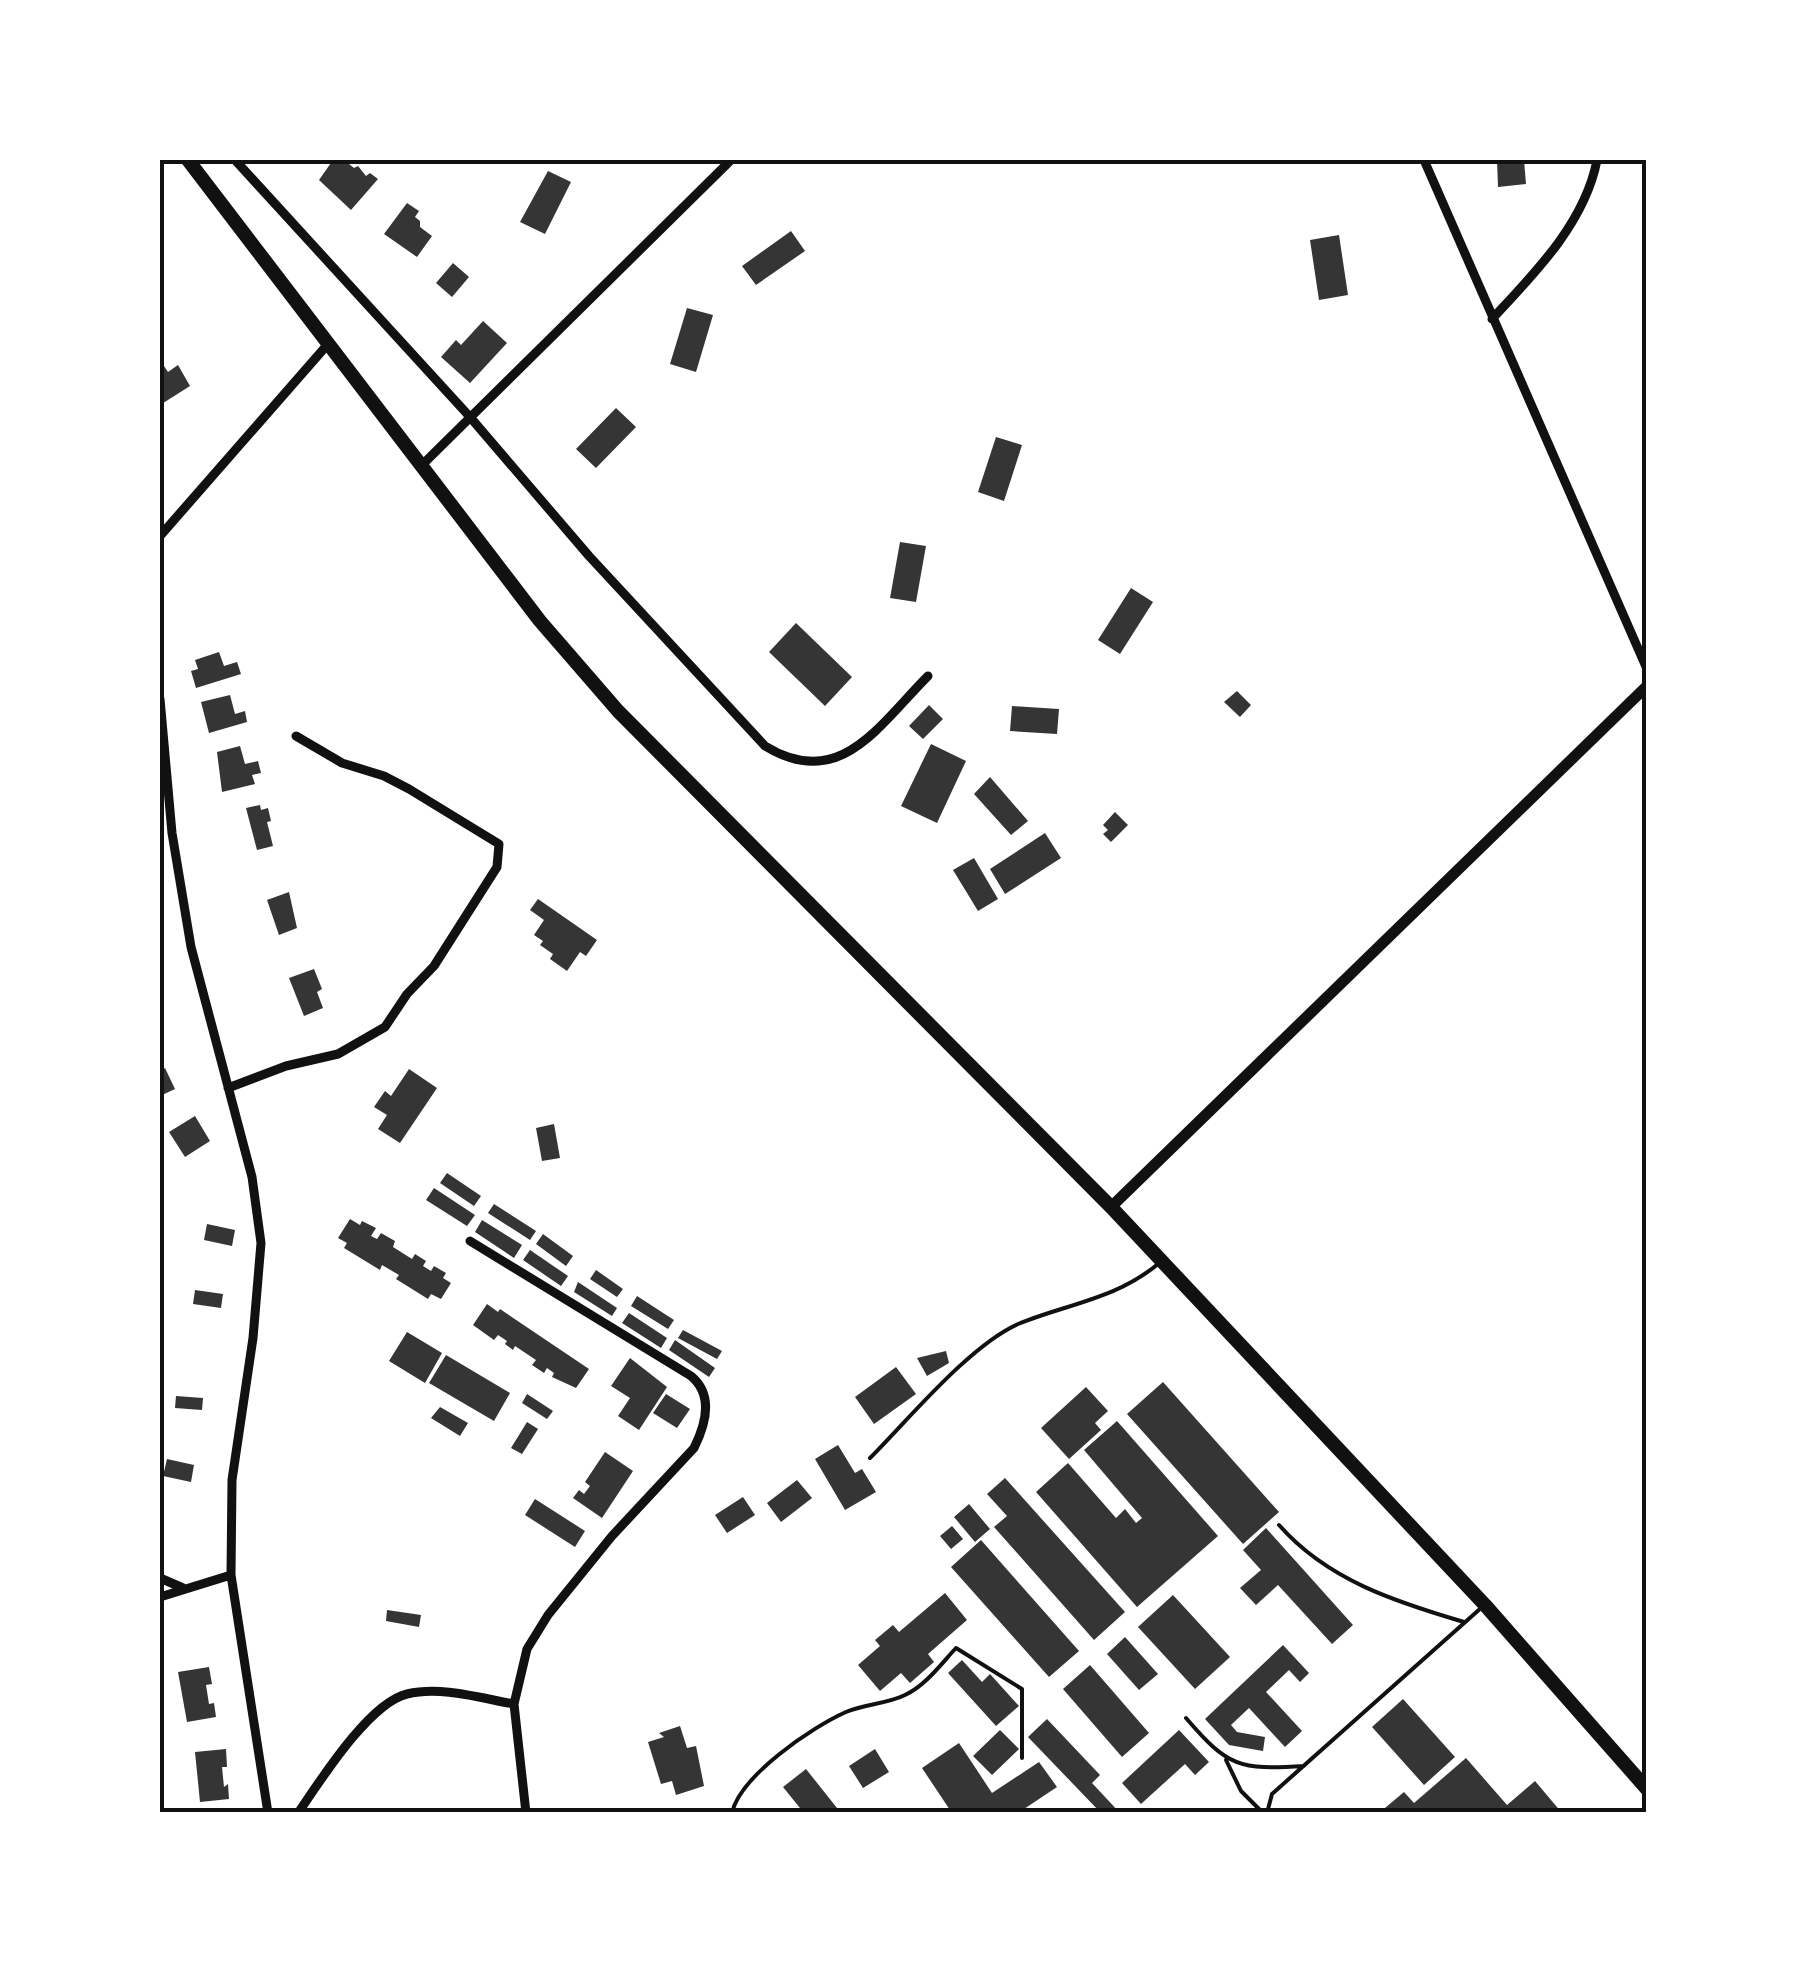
<svg xmlns="http://www.w3.org/2000/svg" width="1807" height="1973" viewBox="0 0 1807 1973" font-family="'Titillium Web',sans-serif">
<rect width="100%" height="100%" fill="#fff"/>
<path fill="#353535" d="M333 160H344L354 168 358 166 366 176 370 173 378 179 351 210 319 180Z
M1497 160H1524L1526 184 1498 187Z
M548 171 571 182 545 234 520 222Z
M407 203 419 211 415 217 420 221V227L432 236 417 257 384 234Z
M791 231 805 251 756 285 742 266Z
M1339 235 1348 295 1319 300 1310 240Z
M453 263 469 277 452 297 436 283Z
M687 308 713 315 696 372 670 364Z
M483 321 507 343 470 383 441 357 456 340 461 345Z
M162 363 168 372 178 365 190 386 160 405Z
M616 408 636 427 596 468 576 449Z
M996 437 1022 445 1004 501 978 492Z
M900 542 926 546 916 602 890 598Z
M1131 588 1153 602 1120 654 1098 640Z
M796 623 852 677 825 706 769 652Z
M219 652 224 666 237 662 241 674 196 688 191 671 198 669 195 660Z
M1237 691 1251 705 1240 717 1224 702Z
M230 695 235 714 245 711 247 722 209 733 201 702Z
M929 705 943 719 923 739 909 726Z
M1012 706 1059 709 1057 734 1010 731Z
M931 744 966 761 937 823 901 806Z
M240 746 245 764 258 761 261 773 252 775 255 784 222 792 217 752Z
M990 777 1028 821 1011 835 974 794Z
M260 805 261 810 268 808 271 821 267 822 273 846 257 850 246 808Z
M1115 812 1128 825 1111 842 1103 834 1108 830 1103 825Z
M1045 833 1061 858 1005 894 990 869Z
M974 858 998 899 978 911 953 870Z
M289 892 297 928 279 935 267 900Z
M538 899 597 940 586 956 580 952 567 971 550 959 553 954 540 945 543 941 534 935 544 920 530 910Z
M314 969 322 989 317 992 323 1008 304 1016 289 978Z
M165 1068 175 1089 160 1096V1071Z
M409 1069 437 1088 400 1143 378 1129 387 1115 374 1107 385 1091 391 1096Z
M195 1116 210 1141 185 1157 169 1132Z
M554 1124 560 1158 542 1161 536 1128Z
M447 1173 481 1196 474 1206 440 1183Z
M434 1188 475 1215 467 1226 426 1200Z
M494 1204 536 1231 530 1240 488 1213Z
M350 1219 360 1225 362 1221 376 1228 371 1236 377 1239 381 1233 395 1241 393 1247 412 1259 415 1254 426 1261 423 1266 431 1271 434 1266 446 1273 443 1278 451 1283 441 1299 431 1294 428 1299 396 1279 399 1275 382 1265 380 1270 344 1248 347 1243 338 1238Z
M482 1220 522 1245 514 1258 475 1232Z
M207 1224 235 1230 232 1246 204 1240Z
M543 1234 573 1256 566 1266 536 1244Z
M530 1250 568 1276 561 1286 523 1260Z
M596 1270 623 1289 617 1297 590 1279Z
M578 1282 617 1308 612 1316 574 1292Z
M195 1290 223 1294 221 1308 193 1304Z
M637 1296 674 1320 668 1329 631 1306Z
M487 1304 498 1312 500 1309 589 1369 576 1388 552 1377 554 1373 547 1368 544 1373 532 1365 536 1360 515 1346 513 1350 505 1344 507 1341 498 1335 494 1340 473 1325Z
M629 1313 667 1338 661 1348 622 1323Z
M683 1330 722 1351 717 1359 678 1338Z
M407 1332 442 1353 425 1383 389 1361Z
M675 1340 715 1368 709 1377 669 1350Z
M946 1351 949 1363 927 1376 917 1358Z
M446 1355 510 1393 494 1421 429 1383Z
M630 1358 667 1387 639 1430 618 1416 630 1398 611 1386Z
M896 1367 916 1394 874 1424 855 1397Z
M1163 1382 1279 1512 1243 1544 1127 1414Z
M1086 1387 1108 1411 1095 1423 1101 1430 1069 1459 1041 1428Z
M527 1394 553 1411 547 1419 522 1403Z
M666 1394 690 1409 677 1428 653 1413Z
M176 1396 203 1398 202 1410 175 1408Z
M440 1407 468 1423 460 1436 431 1418Z
M1117 1421 1218 1536 1137 1607 1036 1492 1068 1463 1116 1518 1125 1509 1136 1523 1142 1518 1084 1450Z
M527 1422 538 1429 522 1454 511 1448Z
M838 1445 855 1473 862 1469 876 1492 845 1510 815 1459Z
M605 1452 633 1471 602 1518 573 1498 579 1490 584 1494 590 1486 585 1482Z
M167 1459 194 1465 191 1482 163 1476Z
M1005 1478 1125 1612 1094 1640 994 1527 1007 1516 987 1494Z
M797 1480 812 1498 781 1522 767 1503Z
M743 1497 755 1515 727 1533 715 1515Z
M535 1499 585 1531 575 1547 525 1515Z
M969 1504 990 1529 975 1542 954 1517Z
M952 1526 963 1539 951 1549 940 1536Z
M1266 1528 1353 1625 1332 1644 1278 1585 1256 1605 1240 1588 1261 1570 1243 1550Z
M981 1540 1079 1651 1049 1677 951 1567Z
M945 1593 967 1620 928 1654 934 1662 910 1683 901 1673 880 1691 858 1665 880 1646 875 1640 893 1625 899 1632Z
M1173 1595 1230 1657 1195 1689 1138 1627Z
M387 1610 421 1615 419 1627 386 1621Z
M1125 1637 1158 1674 1139 1690 1107 1654Z
M1283 1645 1309 1673 1300 1682 1289 1670 1266 1692 1302 1731 1285 1747 1249 1708 1231 1725 1237 1732 1265 1737 1263 1751 1229 1745 1205 1719Z
M962 1660 982 1682 990 1674 1019 1706 996 1726 948 1673Z
M1090 1665 1149 1733 1122 1757 1063 1689Z
M209 1667 212 1684 206 1685 209 1704 214 1703 216 1717 187 1722 178 1672Z
M1403 1699 1455 1757 1424 1785 1372 1727Z
M1047 1719 1100 1775 1092 1783 1120 1813H1101L1028 1737Z
M680 1726 687 1748 696 1746 704 1786 676 1795 672 1781 661 1784 648 1742 664 1737 659 1733Z
M1000 1730 1019 1749 992 1775 973 1756Z
M1179 1730 1209 1762 1195 1775 1185 1764 1141 1804 1122 1783Z
M959 1743 992 1793 1039 1762 1057 1787 1018 1813H952L922 1768Z
M226 1749 227 1767H222L224 1787 228 1784 229 1799 200 1802 195 1752Z
M875 1749 889 1772 863 1788 849 1766Z
M1466 1758 1507 1805 1535 1781 1562 1813H1379L1404 1792 1414 1803Z
M806 1769 841 1813H804L783 1787Z"/>
<g fill="none" stroke-linecap="round" stroke-linejoin="round">
<path stroke="#111" stroke-width="4" d="M870 1458C909 1419 969 1346 1018 1324 1067 1304 1116 1299 1158 1264
M1279 1525C1327 1580 1396 1602 1464 1622
M1186 1718C1228 1767 1239 1770 1304 1766
M1226 1760 1241 1791 1263 1813
M732 1813C740 1776 812 1727 846 1712 864 1704 887 1704 905 1695 926 1685 941 1664 956 1648L1022 1689V1758
M1267 1813 1272 1794 1481 1608"/>
<path stroke="#111" stroke-width="9" d="M235 160 470 417 589 556 765 746C840 792 879 725 928 676
M1424 160 1647 669
M1492 319C1534 274 1585 223 1597 160
M421 466 731 160
M160 536 328 344
M160 699 172 833 191 947 252 1177 261 1243 253 1338 232 1480 231 1575 268 1813
M228 1088 286 1066 338 1054 385 1027 407 994 434 966 497 867 499 844 409 789 384 776 342 763 296 736
M160 1578 183 1588
M160 1597 231 1575
M514 1704 526 1813
M298 1813C320 1781 369 1703 407 1694 441 1686 480 1698 514 1704L527 1649 548 1615 612 1536 694 1448C706 1424 714 1395 691 1376L470 1241"/>
<path stroke="#111" stroke-width="11" d="M1111 1207 1647 686"/>
<path stroke="#111" stroke-width="14" d="M188 160 540 621 618 711 1111 1207 1485 1605 1647 1789"/>
</g>
<rect width="1807" height="1973" fill="none" stroke="#ffffff" stroke-width="325"/>
<rect x="162" y="162" width="1482" height="1648" fill="none" stroke="#111" stroke-width="4"/>
</svg>
